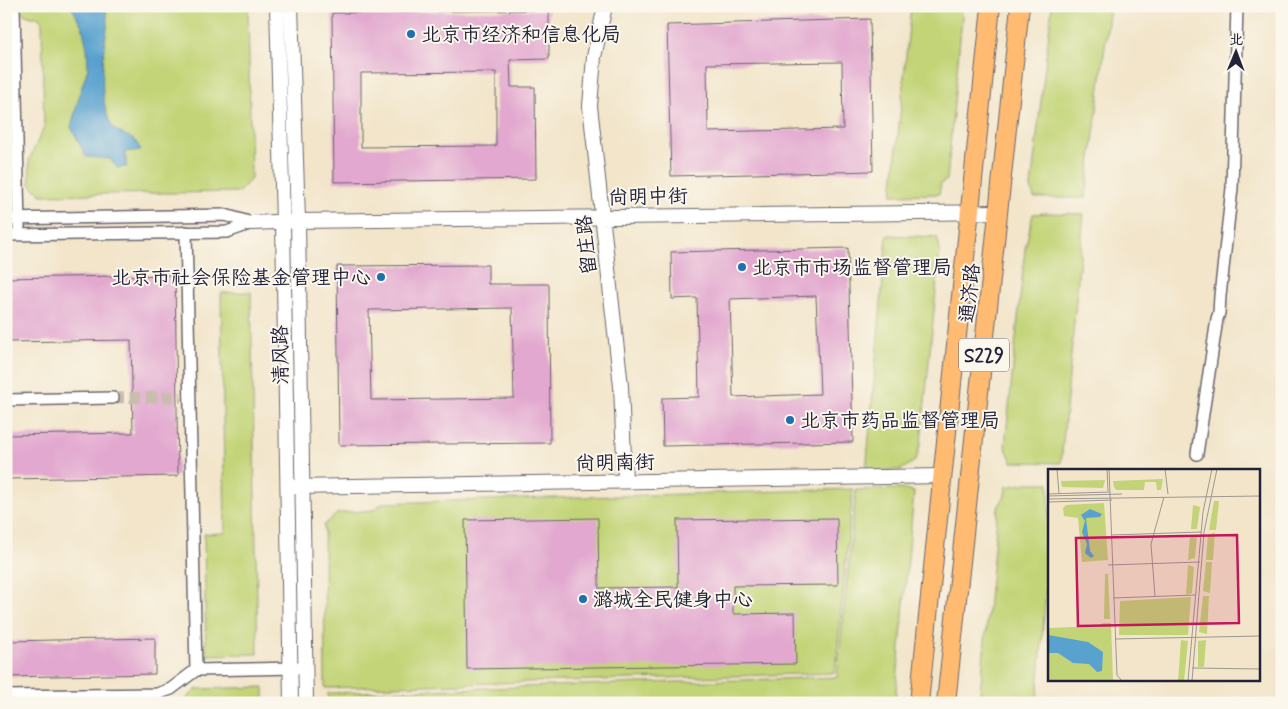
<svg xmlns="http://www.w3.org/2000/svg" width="1288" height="709" viewBox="0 0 1288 709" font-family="Mynerve,'LXGW WenKai TC',sans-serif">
<rect width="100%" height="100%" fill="#fbf7ec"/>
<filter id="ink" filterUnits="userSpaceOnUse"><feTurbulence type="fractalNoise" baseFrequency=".02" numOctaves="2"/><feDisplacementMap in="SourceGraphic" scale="10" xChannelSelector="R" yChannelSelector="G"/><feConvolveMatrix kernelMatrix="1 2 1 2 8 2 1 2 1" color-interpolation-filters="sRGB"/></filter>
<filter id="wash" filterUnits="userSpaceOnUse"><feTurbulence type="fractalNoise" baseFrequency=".0096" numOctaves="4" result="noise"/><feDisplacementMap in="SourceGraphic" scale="20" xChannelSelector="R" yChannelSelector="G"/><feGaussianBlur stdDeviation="1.12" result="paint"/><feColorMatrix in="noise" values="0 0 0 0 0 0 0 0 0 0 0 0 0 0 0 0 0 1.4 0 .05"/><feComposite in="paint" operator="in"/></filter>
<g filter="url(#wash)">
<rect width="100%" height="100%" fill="#f2e5ca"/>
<path fill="#c2d477" stroke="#727b59" d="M18 6H248L251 179 239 192 41 195 30 184 29 160 44 127 42 21 39 17H31L21 13Z
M911 6H963L947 180 941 183 939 194 892 195Z
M1052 6H1110L1086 198H1034L1031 187Z
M1046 213 1084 214 1061 463 1012 462 1005 446 1025 249 1033 214Z
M887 235 937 237 940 250 921 442 916 460 901 470 866 471Z
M251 292 258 654 206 655 204 534 225 533 221 293Z
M1027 483H1049V552L1037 703H979L998 507 1005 496 1006 487Z
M853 489 835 673 325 688 324 525 338 513 374 510 382 503Z
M906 489 914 492 895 703H328V693L837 677 856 490Z
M264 687V703H181L197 689Z"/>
<path fill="#59a1cf" stroke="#3e6285" d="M71 6H105C109 17 107 30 105 41 103 67 99 97 110 122 114 133 126 134 134 140 137 142 139 147 141 150L125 152 127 167 117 168 110 159 86 157 71 127 82 86 88 68 87 48 82 26Z"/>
<g id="blocks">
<path fill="#e2a8cf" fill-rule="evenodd" d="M549 10V59L510 60 511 87H535L536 179 334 182 332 13ZM496 72V146L361 147V73Z
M870 19 873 171 671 176 667 25ZM842 62 843 129 708 132 707 64Z
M848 248 853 442 663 446 662 398 699 397 697 298 672 299 671 252ZM816 296 820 394 733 397 730 299Z
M488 265V284H549L550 443 339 445 337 266ZM512 308 514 398 371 400 369 310Z
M175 275 178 476 6 479V435L133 433 131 340 6 342V278Z
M598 518 599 588 678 587 677 520 837 518 838 585 733 586V614L795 613 796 664 467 669 465 520Z
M155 638V674L6 677V641Z"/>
</g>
</g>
<g filter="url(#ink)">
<use href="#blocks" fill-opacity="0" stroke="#6b666d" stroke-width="1"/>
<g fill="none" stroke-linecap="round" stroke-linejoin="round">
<path stroke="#c8bead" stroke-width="11" stroke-dasharray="11 5.5" stroke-linecap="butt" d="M113 398 181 397"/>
<g stroke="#6b666d" stroke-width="14">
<path id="minor" d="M14 6 19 227
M6 219 225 215 252 223
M6 235 227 232 252 223
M6 400 113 398
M1197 454 1217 319 1219 313 1220 296 1232 188 1237 6
M196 670 297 668
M6 696 157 694 171 689 196 670 186 232"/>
</g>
<g stroke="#6b666d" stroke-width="16">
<path id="tertiary" d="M277 6 283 222 291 703
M291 6 298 221 306 703
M605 6 594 57 590 106 621 386 625 481
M252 223 298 221 999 212
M294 487 943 476"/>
</g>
<g stroke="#6b666d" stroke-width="20">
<path id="primary" d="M919 703 991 6
M946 703 1020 6"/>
</g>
<use href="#minor" stroke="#fff" stroke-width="11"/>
<use href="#tertiary" stroke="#fff" stroke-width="14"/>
<use href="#primary" stroke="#ffbb71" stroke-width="18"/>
</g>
</g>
<g fill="#1f6fb2" stroke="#fbf7ec" stroke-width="2">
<circle cx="411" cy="34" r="5"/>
<circle cx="742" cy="267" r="5"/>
<circle cx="381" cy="277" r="5"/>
<circle cx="790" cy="420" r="5"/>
<circle cx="583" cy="599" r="5"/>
</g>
<g text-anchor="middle" stroke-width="4" stroke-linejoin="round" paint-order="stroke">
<rect fill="#fbf7ec" stroke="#636270" stroke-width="1" x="959" y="338.5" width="50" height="33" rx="4"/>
<g font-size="19" font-weight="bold" fill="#22223b">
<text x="984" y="362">S229</text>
</g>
<g font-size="20" fill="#22223b" stroke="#fbf7ec" text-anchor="start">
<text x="421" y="41">北京市经济和信息化局</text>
<text x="752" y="274">北京市市场监督管理局</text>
<text x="371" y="284" text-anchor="end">北京市社会保险基金管理中心</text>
<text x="800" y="427">北京市药品监督管理局</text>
<text x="593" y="606">潞城全民健身中心</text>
</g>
<g font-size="20" fill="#22223b" stroke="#fbf7ec">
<text transform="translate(648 196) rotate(-1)" y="7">尚明中街</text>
<text transform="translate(586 245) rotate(-96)" y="7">留庄路</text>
<text transform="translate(969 293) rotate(-84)" y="7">通济路</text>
<text transform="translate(280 355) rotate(-91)" y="7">清风路</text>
<text transform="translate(615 462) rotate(-1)" y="7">尚明南街</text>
</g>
</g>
<g transform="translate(1048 469)">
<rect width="212" height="212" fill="#f2e5ca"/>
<path d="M115 10 113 21H109L108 13H97L96 21H68L66 18 65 12ZM57 11 55 19 14 18 13 12ZM166 32H171L168 61H161ZM56 34 60 91 34 93 30 49 16 47 15 39 18 36ZM145 36 152 38 149 60H143ZM167 63 165 91H158L160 66ZM142 66H149L147 89 140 91ZM158 93H164L162 124 155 122ZM140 96 146 98 144 124 138 126ZM57 105H60L62 150H56ZM155 127H161L159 165 151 163ZM143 128 140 166H71L72 132ZM55 154H63L65 212H0V159L49 157ZM133 171 140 172 136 212H130ZM158 171 156 198H150V172Z" fill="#c2d477"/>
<path d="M42 40 54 45 52 48 38 49 42 82 46 87 43 89 37 84 39 75 34 63 37 52 33 46ZM0 166 40 173 55 183 54 202 49 203 41 195 25 194 10 184H0Z" fill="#59a1cf"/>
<path fill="none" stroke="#9f9791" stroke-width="1" d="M9 0 11 24M59 0 60 22M61 0 69 206 74 212M117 0 120 25M0 25 62 23M0 27 74 25M0 30 213 27M0 33 64 31M63 66 153 63M60 96 152 93M107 127 103 75 116 28M65 129 147 126M67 170 213 167M144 199 213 200M140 212 155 43 164 0M144 212 156 63 169 0"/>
<path fill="#c2185b" fill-opacity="0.15" stroke="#c2185b" stroke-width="2.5" d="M189 66 191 154 30 157 28 69Z"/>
<rect width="212" height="212" fill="none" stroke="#22223b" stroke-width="2.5"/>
</g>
<rect width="1288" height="709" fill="none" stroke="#fbf7ec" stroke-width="25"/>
<g transform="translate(1236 52) rotate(1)" stroke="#fbf7ec" stroke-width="4" paint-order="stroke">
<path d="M0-4L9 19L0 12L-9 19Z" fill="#22223b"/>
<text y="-8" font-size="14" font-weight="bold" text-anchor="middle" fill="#22223b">北</text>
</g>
</svg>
